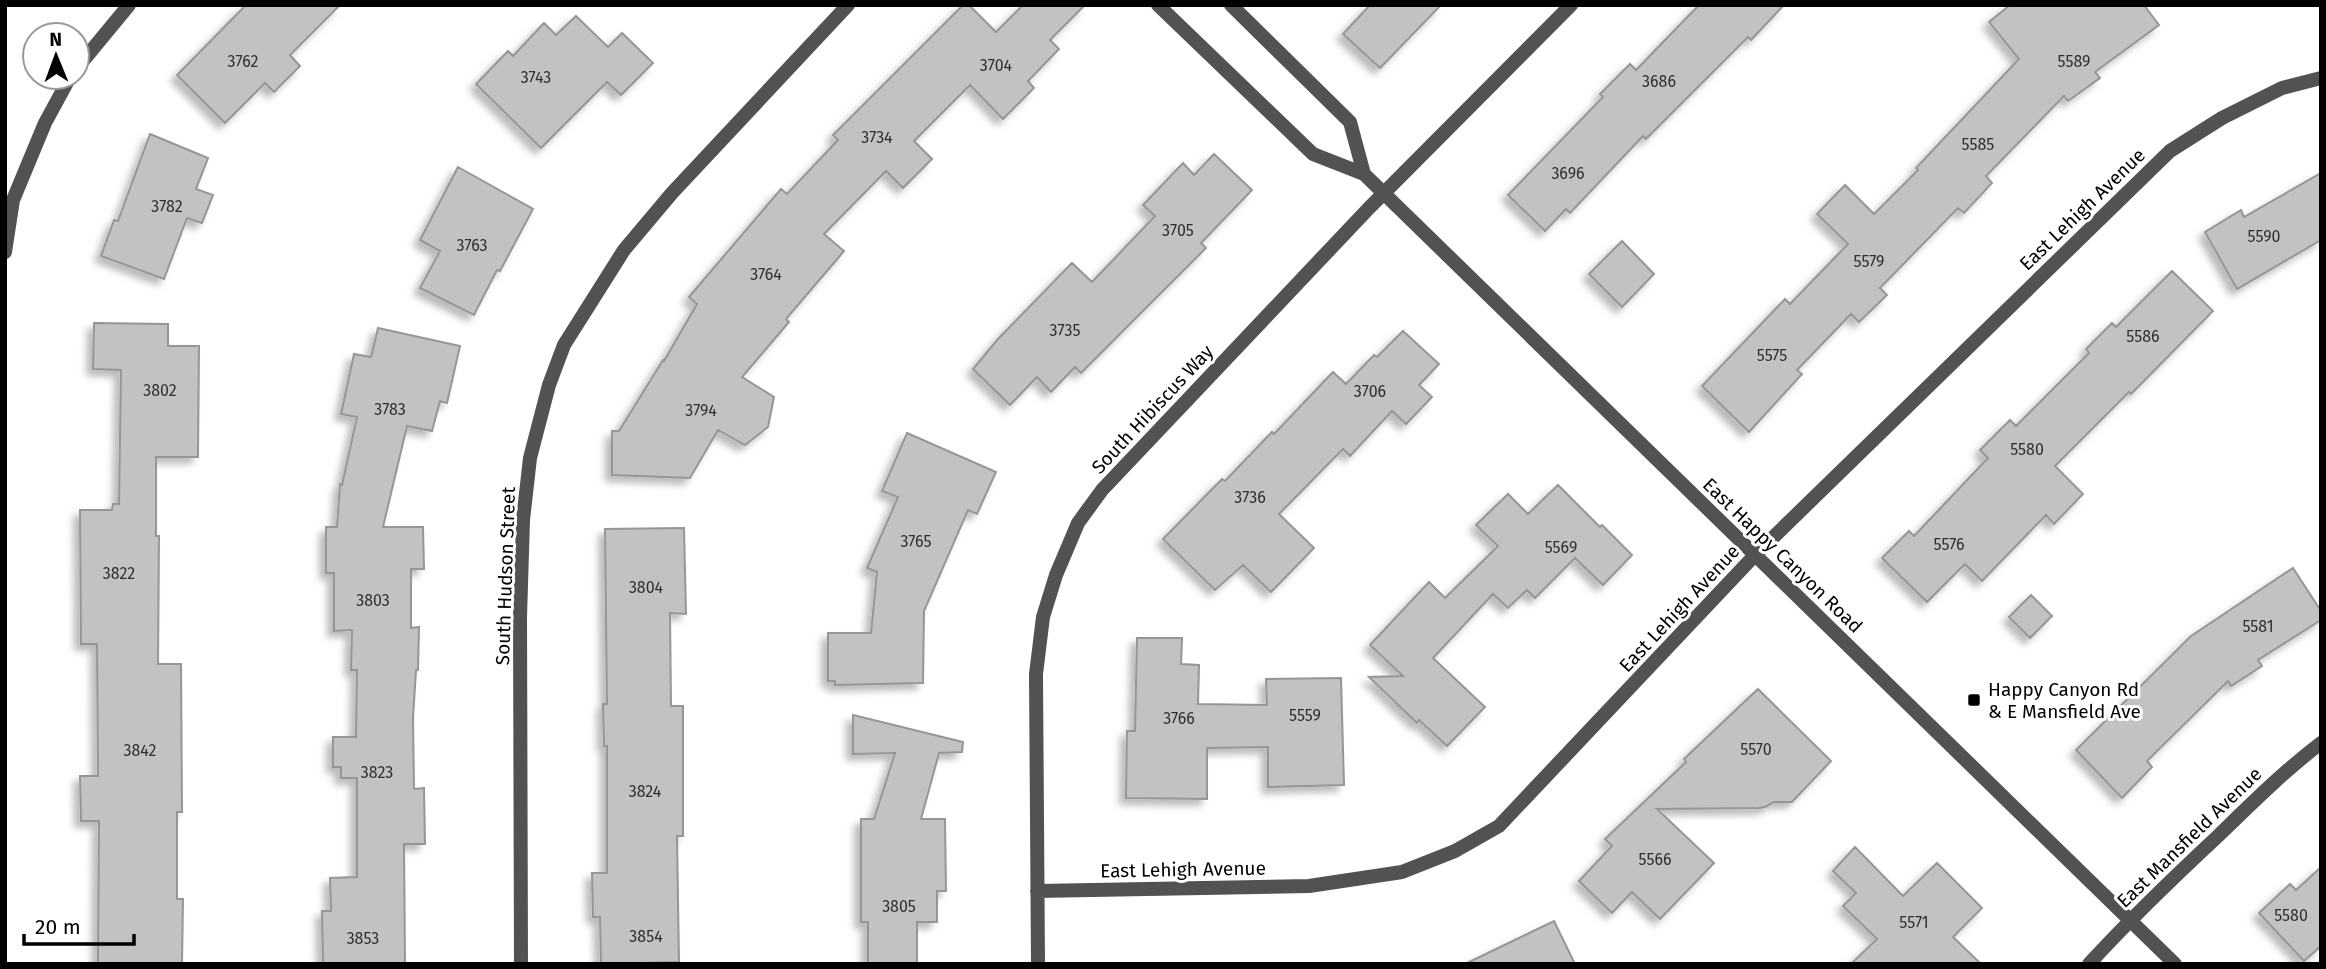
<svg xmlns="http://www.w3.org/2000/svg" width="2326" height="969" viewBox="0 0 2326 969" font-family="'Fira Sans',sans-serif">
<defs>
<filter id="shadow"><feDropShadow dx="-6" dy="6" stdDeviation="3.5" flood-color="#0004"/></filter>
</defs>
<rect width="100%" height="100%" fill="#fff"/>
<path fill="#c2c2c2" stroke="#969696" stroke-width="2" filter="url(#shadow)" d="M246 5H340L290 55 300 66 274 92 265 83 225 123 177 75Z
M963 5H969L996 32 1023 5H1085L1050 40 1059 49 1028 81 1034 88 1003 119 970 85 914 141 932 159 903 188 886 171 824 234 844 251 786 319 789 322 742 377 774 397 768 427 745 445 718 430 690 478 612 475V431H619L663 360 664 361 697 304 689 297 781 189 787 194 838 140 833 135Z
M1370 5H1441L1380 68 1343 34Z
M1699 5H1784L1751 40 1748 37 1646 139 1643 136 1570 213 1566 209 1545 231 1508 195 1603 97 1600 94 1630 64 1636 70Z
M2010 5H2144L2159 25 2095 72 2100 78 2068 101 2064 96 1986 176 1992 183 1964 213 1958 208 1880 288 1887 295 1859 322 1851 314 1797 370 1802 374 1749 432 1702 386 1785 299 1790 304 1848 244 1817 214 1845 185 1874 214 1918 170 1916 168 2019 59 1989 22Z
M576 16 608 47 622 33 653 63 621 95 607 82 541 148 476 84 508 51 513 56 544 23 556 35Z
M150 134 208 158 196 189 213 195 202 223 187 218 164 279 101 256 114 220 118 221Z
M1214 154 1252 190 1201 243 1206 248 1081 373 1075 367 1051 392 1037 377 1010 405 973 369 998 339 1072 263 1092 282 1155 216 1143 205 1183 163 1194 175Z
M458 167 533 209 500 271 497 270 474 315 420 288 440 251 420 240Z
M2321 173V240L2237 289 2205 232 2241 210 2244 217Z
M1622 241 1654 274 1622 307 1589 274Z
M2172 271 2213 311 2131 394 2129 392 2055 466 2083 494 2054 524 2046 515 1982 581 1965 564 1927 602 1882 558 1909 531 1914 536 1988 458 1980 450 2010 420 2016 426 2089 353 2086 349 2112 323 2116 327Z
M94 323 168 324V346H199L198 457H156V536H159L158 664H181L182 812H177V899H183L182 964H98L99 821H81L80 776H98L97 644H81L80 510H112L113 504H119L121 370 93 369Z
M378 328 460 346 447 403 440 401 432 431 407 426 383 527H423L424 569H411V628L419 627 418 670H416L413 718 414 789 424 788 425 844H404L405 964H323L322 911H331L330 878 357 877V778H341V767H333V737H356L357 670H351L352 630 334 631V573H326V527H337L340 484 342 485 357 417 341 414 354 354 371 357Z
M1403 331 1439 364 1419 385 1432 397 1406 424 1392 411 1350 456 1343 449 1279 514 1314 548 1271 592 1243 565 1215 590 1163 539 1222 479 1225 481 1272 432 1274 434 1333 372 1346 384 1374 355 1377 357Z
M907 433 996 472 977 514 968 510 924 611 923 683 835 685V681H828V633H871L877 572 867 568 898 497 882 491Z
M1558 485 1600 527 1602 525 1632 555 1603 585 1575 558 1535 598 1527 590 1508 608 1493 594 1433 658 1485 707 1447 746 1419 720 1417 723 1369 677 1403 676 1370 645 1429 582 1445 598 1498 546 1476 525 1508 494 1528 514Z
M684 528 686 614 670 613 671 706H683V836H677L679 962 601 964 600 917H593L592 873H607V746H604L603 704H607L605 529Z
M2293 568 2321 611V620L2258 660 2262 666 2231 686 2228 681 2147 761 2152 767 2122 798 2076 750 2191 636Z
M2031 595 2052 616 2030 638 2009 617Z
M1137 638H1182L1181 664 1199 665 1198 704 1267 705 1266 679 1341 678 1344 785 1268 787V747L1207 748V799L1126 798 1127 731H1135Z
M1758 689 1831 761 1792 802H1774L1765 807 1759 808 1657 809 1714 863 1660 919 1632 892 1612 913 1579 881 1612 846 1605 839 1686 762 1684 759Z
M853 715 963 742 962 752 939 753 921 819H945L946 891H937V922H917V964H868V922H861V819H874L895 753 853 754Z
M1855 847 1903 896 1937 863 1982 908 1953 937 1981 964H1851L1877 939 1843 906 1856 893 1833 871Z
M2321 867V946L2304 961 2259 913 2290 884 2296 890Z
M1554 921 1575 964H1465Z"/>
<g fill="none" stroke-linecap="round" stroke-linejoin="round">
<path stroke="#525252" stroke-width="14" d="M77 68 129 5
M5 252 13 200 45 123 70 77
M1037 891 1309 886 1402 872 1455 851 1499 826 1755 555 2170 151 2222 118 2282 88 2321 78
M521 964 520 617 523 520 530 458 549 385 564 345 624 250 672 193 848 5
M1038 964 1036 674 1043 617 1056 575 1078 523 1102 490 1369 208 1571 5
M2089 964C2130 919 2174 877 2218 836 2251 804 2284 771 2321 743"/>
<path stroke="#525252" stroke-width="14" d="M1158 5 1313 154 1364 174 2175 964
M1231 5 1350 122 1364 174"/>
</g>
<rect fill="#000" stroke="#fff" stroke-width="2.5" x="1967" y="693" width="14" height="14" rx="3.5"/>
<g text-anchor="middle" stroke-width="6" stroke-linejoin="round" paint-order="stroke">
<g font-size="16" fill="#303030">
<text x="243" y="67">3762</text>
<text x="2074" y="67">5589</text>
<text x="996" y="71">3704</text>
<text x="536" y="83">3743</text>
<text x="1659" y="87">3686</text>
<text x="877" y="143">3734</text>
<text x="1978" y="150">5585</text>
<text x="1568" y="179">3696</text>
<text x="167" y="212">3782</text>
<text x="1178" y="236">3705</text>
<text x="2264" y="242">5590</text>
<text x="472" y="251">3763</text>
<text x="1869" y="267">5579</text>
<text x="766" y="280">3764</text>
<text x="1065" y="336">3735</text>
<text x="2143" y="342">5586</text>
<text x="1772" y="361">5575</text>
<text x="160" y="396">3802</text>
<text x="1370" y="397">3706</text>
<text x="390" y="415">3783</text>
<text x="701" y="416">3794</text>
<text x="2027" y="455">5580</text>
<text x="1250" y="503">3736</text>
<text x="916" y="547">3765</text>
<text x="1949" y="550">5576</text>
<text x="1561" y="553">5569</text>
<text x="119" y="579">3822</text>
<text x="646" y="593">3804</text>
<text x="373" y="606">3803</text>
<text x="2258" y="632">5581</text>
<text x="1305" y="721">5559</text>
<text x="1179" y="724">3766</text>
<text x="1756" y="755">5570</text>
<text x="140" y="756">3842</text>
<text x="377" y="778">3823</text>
<text x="645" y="797">3824</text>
<text x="1655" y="865">5566</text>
<text x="899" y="912">3805</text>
<text x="2291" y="921">5580</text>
<text x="1914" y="928">5571</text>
<text x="646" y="942">3854</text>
<text x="363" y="944">3853</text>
</g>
<g font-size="19" fill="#000" stroke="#fff">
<text transform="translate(2082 209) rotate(-44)" y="7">East Lehigh Avenue</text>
<text transform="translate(1152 409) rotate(-47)" y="7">South Hibiscus Way</text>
<text transform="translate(1783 555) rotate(44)" y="7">East Happy Canyon Road</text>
<text transform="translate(505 576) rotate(-88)" y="7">South Hudson Street</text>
<text transform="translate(1679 608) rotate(-47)" y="7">East Lehigh Avenue</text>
<text transform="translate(2189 837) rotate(-44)" y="7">East Mansfield Avenue</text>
<text transform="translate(1183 869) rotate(-1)" y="7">East Lehigh Avenue</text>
</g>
<g font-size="19" fill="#000" stroke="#fff" text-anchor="start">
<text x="1988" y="696">Happy Canyon Rd<tspan x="1988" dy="22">&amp; E Mansfield Ave</tspan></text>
</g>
</g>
<rect width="2326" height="969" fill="none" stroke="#000000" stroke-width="14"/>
<g transform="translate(56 56) rotate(359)"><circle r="33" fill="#ffffff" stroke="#999999" stroke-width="2"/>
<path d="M0-5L12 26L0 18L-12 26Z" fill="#000000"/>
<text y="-10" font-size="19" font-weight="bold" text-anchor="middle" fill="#000000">N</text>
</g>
<path d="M24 934v10h110v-10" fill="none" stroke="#000000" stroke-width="3.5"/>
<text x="35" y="934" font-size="21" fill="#000000" stroke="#ffffff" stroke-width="5" paint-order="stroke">20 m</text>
</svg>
